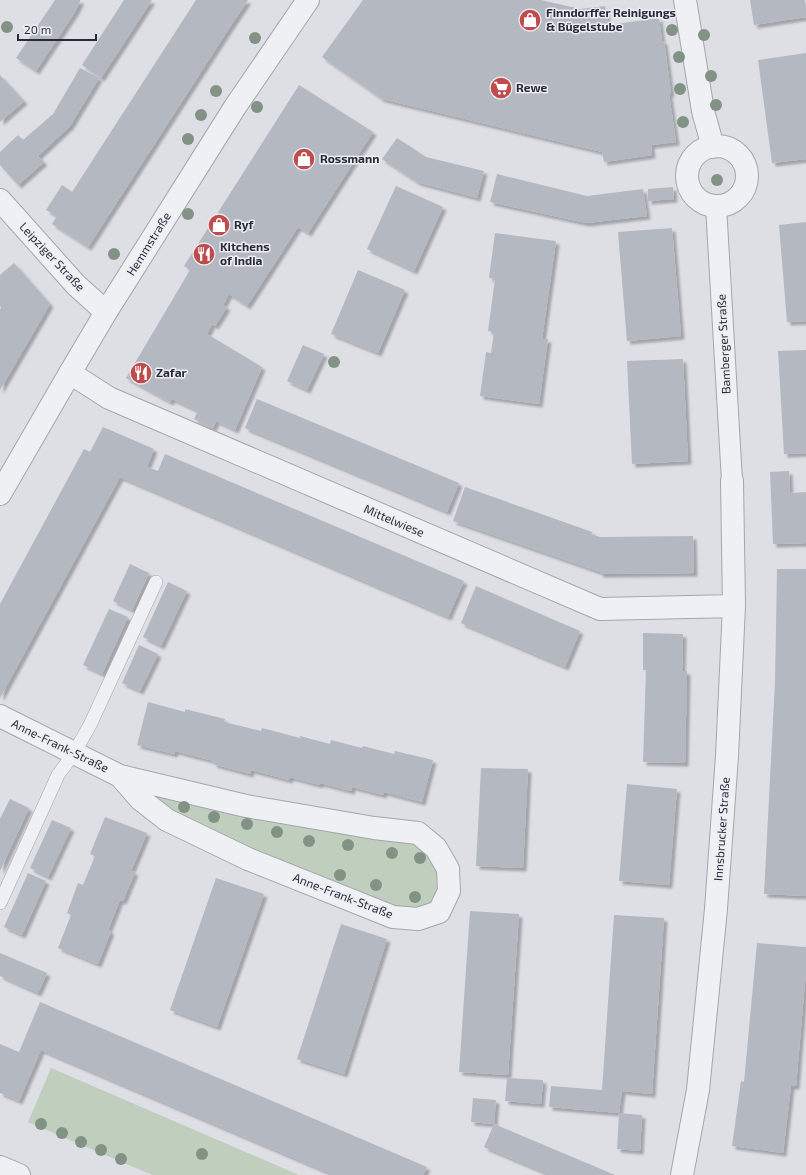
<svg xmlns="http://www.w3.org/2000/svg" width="806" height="1175" viewBox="0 0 806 1175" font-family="'Exo 2',sans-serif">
<defs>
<filter id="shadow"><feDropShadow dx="3.5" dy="3.5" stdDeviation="1" flood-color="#0004"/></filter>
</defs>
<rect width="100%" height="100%" fill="#dddfe5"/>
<path fill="#c0cebe" d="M144 794 421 842 436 861 442 881 435 901 423 910 402 909 331 885 173 815Z
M51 1068 299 1175H152L28 1122Z"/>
<path fill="#b4b8c1" filter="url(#shadow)" d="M55 0H80V2L75 12 36 71 16 58Z
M124 0H152L101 78 82 65Z
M196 0H248L228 30 88 247 52 224 57 216 46 210 62 185 72 192Z
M363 0H541L580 9 605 6 608 25 659 18 662 41H664L671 93 669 94 676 142 651 145 652 155 604 162 602 152 382 99 322 57Z
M750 0H805L806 17 754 25Z
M806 53V159L772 163 758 60Z
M80 68 99 78 70 126 38 156 44 162 18 185 0 165V152L18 135 23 140 53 114Z
M0 75 24 101 0 122Z
M299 85 373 132 308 233 298 227 247 306 229 294 223 305 227 307 215 326 212 324 207 334 262 367 235 430 216 421 213 428 194 419 198 411 172 399 170 402 126 378 190 270 184 266Z
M397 138 426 157 484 171 477 198 417 182 382 159Z
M497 174 587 196 643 189 647 216 586 223 490 202Z
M396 186 443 207 414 271 367 249Z
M673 187 674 199 648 201V189Z
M806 222V321L787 322 779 225Z
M672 228 681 336 627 341 618 232Z
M495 233 556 241 542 339H548L539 404 480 396 486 352 491 353 494 332 488 331 495 279 489 278Z
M14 263 50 304 0 390V310L1 307 0 306V275Z
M358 270 405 290 378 353 331 334Z
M303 345 324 354 307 390 287 381Z
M806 350V453L784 454 778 351Z
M683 359 688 461 632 464 627 361Z
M257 399 459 483 447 512 245 428Z
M103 427 154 449 147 467 158 471 165 454 464 581 448 617 120 477 0 698V604L84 449 90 452Z
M789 471 790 493 806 492V543L773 544 770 472Z
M465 487 592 532 591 534 600 537 693 536 694 573 600 574V572L453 521Z
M130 564 149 573 132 610 113 601Z
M777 569H806V896L764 894 775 682Z
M168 582 187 591 161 646 143 637Z
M476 586 580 631 565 667 461 623Z
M109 609 128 617 102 674 83 665Z
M643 633 683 634 682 671H687L685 763 643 762 646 670H643Z
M139 645 158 654 140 691 122 683Z
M148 702 185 712V709L225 719 224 722 261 731 262 728 300 738V736L330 744 331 740 362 748 363 746 394 754 395 751 433 760 422 802 384 792 383 795 352 787 351 791 320 783V785L290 777 289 780 251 770 250 774 213 764 214 761 175 751 174 754 137 745Z
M481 768 528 769 523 868 476 866Z
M627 784 677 789 669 885 619 881Z
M10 799 29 808 0 871V819Z
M105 817 147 833 131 871 135 872 123 901 120 900 108 930 111 931 98 964 58 948 71 915 67 913 78 883 83 885 95 856 90 854Z
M52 820 71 828 48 877 30 868Z
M28 873 46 881 22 935 4 927Z
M216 878 264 894 217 1027 170 1010Z
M470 911 519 914 508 1075 459 1072Z
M614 915 664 918 652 1094 622 1091 619 1113 642 1115 640 1151 617 1149 619 1113 549 1107 551 1086 602 1090Z
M341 924 387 939 344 1074 297 1059Z
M757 943 806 947V970L796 1086H791L783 1153 732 1146 741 1081 744 1082Z
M0 953 47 973 38 993 0 976Z
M40 1002 427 1167 423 1175H334L41 1050 19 1101 0 1093V1044L19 1052Z
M507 1078 543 1080 541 1104 505 1101Z
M473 1098 496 1100 494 1124 615 1175H551L484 1147 494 1124 471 1122Z"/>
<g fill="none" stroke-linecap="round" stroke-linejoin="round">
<g stroke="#a3a6ae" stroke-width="14">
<path id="service" d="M0 903 58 775 74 753 90 725 156 582"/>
</g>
<g stroke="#a3a6ae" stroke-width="22">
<path id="pedestrian" d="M716 206 732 481"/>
</g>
<g stroke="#a3a6ae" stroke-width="24">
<path id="minor" d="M685 0 703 111 713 147
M687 176a30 30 0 1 1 60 0a30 30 0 1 1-60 0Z
M0 200 76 285 106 312
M70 373 109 398 600 609 734 606
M0 716 120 776 246 806 374 828 418 833 436 848 448 869 449 891 439 912 418 919 393 917 248 859 167 820 140 799 120 776
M682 1175 698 1090 716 909 727 756 734 606 732 481"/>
</g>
<g stroke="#a3a6ae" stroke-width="24">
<path id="tertiary" d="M0 494 70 373 106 312 235 107 308 0
M0 1167 19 1175"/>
</g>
<use href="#service" stroke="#eff0f4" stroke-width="13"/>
<use href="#pedestrian" stroke="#eff0f4" stroke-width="20"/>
<use href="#minor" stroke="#eff0f4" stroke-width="22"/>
<use href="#tertiary" stroke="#eff0f4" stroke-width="22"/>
</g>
<g fill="#829385">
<circle cx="7" cy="27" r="6"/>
<circle cx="672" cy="30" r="6"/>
<circle cx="704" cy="35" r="6"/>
<circle cx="255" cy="38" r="6"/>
<circle cx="679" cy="57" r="6"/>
<circle cx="711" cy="76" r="6"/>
<circle cx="680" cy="89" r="6"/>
<circle cx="216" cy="91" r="6"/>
<circle cx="716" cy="105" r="6"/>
<circle cx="257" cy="107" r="6"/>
<circle cx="201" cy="115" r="6"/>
<circle cx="683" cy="122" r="6"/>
<circle cx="188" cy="139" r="6"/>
<circle cx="717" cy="180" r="6"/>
<circle cx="188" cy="214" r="6"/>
<circle cx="114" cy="254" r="6"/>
<circle cx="334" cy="362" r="6"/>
<circle cx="184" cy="807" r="6"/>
<circle cx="214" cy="817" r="6"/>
<circle cx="247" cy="824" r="6"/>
<circle cx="277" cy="832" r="6"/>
<circle cx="309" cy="841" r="6"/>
<circle cx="348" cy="845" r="6"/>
<circle cx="392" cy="853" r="6"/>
<circle cx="420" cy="858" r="6"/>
<circle cx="340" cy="875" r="6"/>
<circle cx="376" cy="885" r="6"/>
<circle cx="415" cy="897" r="6"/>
<circle cx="41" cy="1124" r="6"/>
<circle cx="62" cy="1133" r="6"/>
<circle cx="81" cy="1142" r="6"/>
<circle cx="101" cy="1150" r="6"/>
<circle cx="202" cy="1154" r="6"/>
<circle cx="121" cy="1159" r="6"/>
</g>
<defs>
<g id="shop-disc" transform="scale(1.15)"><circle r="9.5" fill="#c04b4d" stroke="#eceef3"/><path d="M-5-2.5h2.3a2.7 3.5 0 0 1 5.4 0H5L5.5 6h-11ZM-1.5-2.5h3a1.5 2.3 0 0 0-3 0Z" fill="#fff"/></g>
<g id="supermarket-disc" transform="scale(1.15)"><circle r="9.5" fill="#c04b4d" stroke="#eceef3"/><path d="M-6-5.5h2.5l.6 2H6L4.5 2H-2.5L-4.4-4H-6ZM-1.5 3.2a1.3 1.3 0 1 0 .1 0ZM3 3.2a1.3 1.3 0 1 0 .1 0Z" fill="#fff"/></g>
<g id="restaurant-disc" transform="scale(1.15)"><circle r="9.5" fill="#c04b4d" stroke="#eceef3"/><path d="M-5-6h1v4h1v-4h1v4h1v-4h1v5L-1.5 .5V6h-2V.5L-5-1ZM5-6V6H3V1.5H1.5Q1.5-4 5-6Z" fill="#fff"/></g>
</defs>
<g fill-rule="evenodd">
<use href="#shop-disc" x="530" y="20"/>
<use href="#supermarket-disc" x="501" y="88"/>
<use href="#shop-disc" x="304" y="159"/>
<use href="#shop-disc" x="219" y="225"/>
<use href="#restaurant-disc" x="204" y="254"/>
<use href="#restaurant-disc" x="141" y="373"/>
</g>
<g text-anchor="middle" stroke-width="3" stroke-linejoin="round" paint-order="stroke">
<g font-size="12" font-weight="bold" fill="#282c3a" stroke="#eceef3" text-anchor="start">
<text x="546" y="17">Finndorffer Reinigungs<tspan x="546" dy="14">&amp; Bügelstube</tspan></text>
<text x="516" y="92">Rewe</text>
<text x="320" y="163">Rossmann</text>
<text x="234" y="229">Ryf</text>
<text x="220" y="251">Kitchens<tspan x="220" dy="14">of India</tspan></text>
<text x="156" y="377">Zafar</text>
</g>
<g font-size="12" fill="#282c3a" stroke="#eceef3">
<text transform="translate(149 244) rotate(-58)" y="4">Hemmstraße</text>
<text transform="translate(52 257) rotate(47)" y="4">Leipziger Straße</text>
<text transform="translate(724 344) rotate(-93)" y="4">Bamberger Straße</text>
<text transform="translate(394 521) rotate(23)" y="4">Mittelwiese</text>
<text transform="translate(60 746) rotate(26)" y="4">Anne-Frank-Straße</text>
<text transform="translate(722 829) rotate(-86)" y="4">Innsbrucker Straße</text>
<text transform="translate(343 896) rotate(21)" y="4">Anne-Frank-Straße</text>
</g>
</g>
<path d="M18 34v6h78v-6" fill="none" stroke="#282c3a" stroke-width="2"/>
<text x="24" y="34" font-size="12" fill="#282c3a" stroke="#eceef3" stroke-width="3" paint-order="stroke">20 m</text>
</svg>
